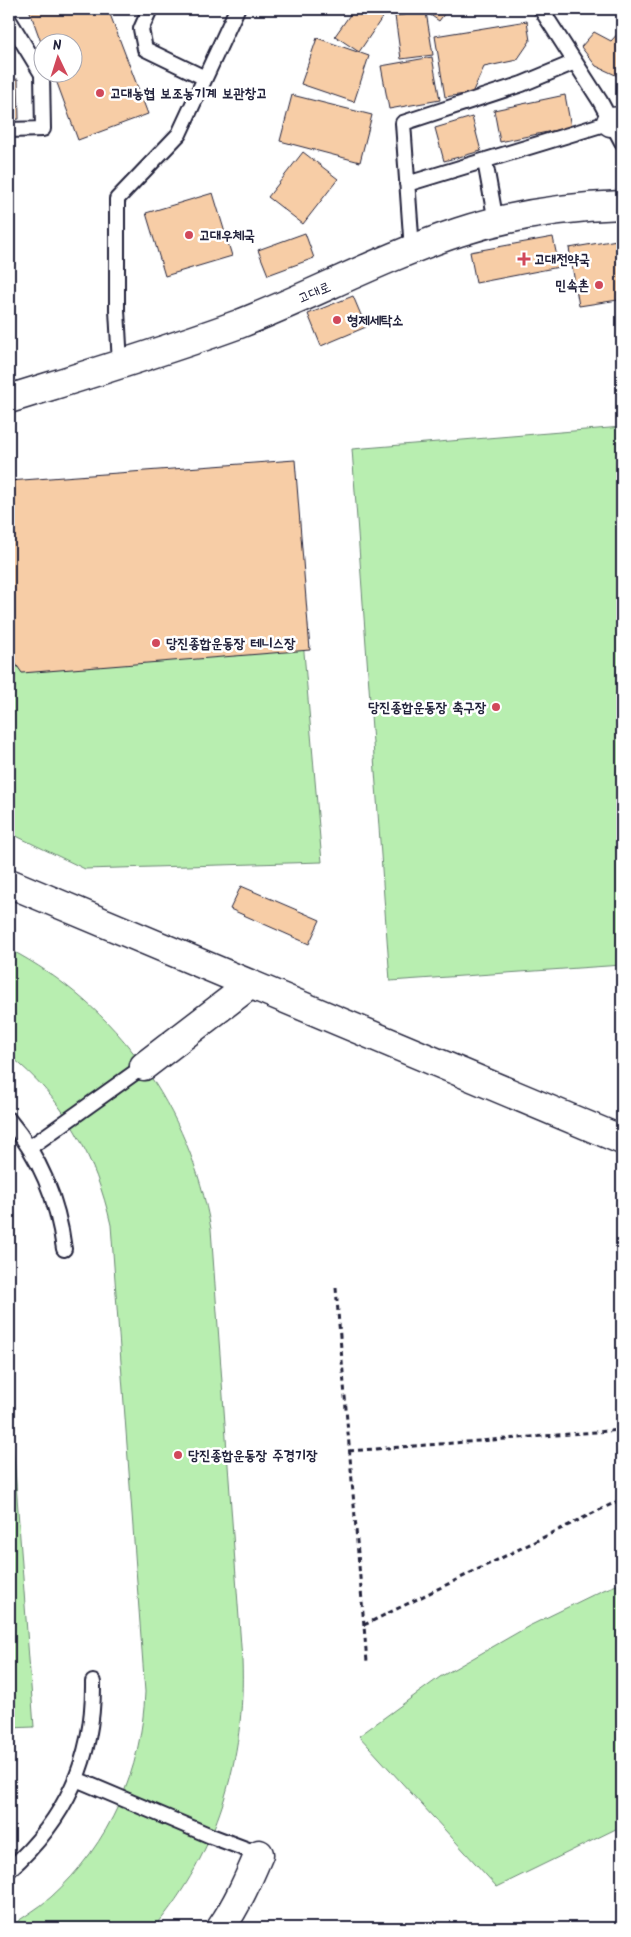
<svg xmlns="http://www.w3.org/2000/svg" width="631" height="1937" viewBox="0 0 631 1937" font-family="Kalam,'Poor Story',sans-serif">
<rect width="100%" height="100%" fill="#fff"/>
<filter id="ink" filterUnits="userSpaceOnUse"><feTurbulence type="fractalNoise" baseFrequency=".02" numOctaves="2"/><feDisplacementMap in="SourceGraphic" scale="10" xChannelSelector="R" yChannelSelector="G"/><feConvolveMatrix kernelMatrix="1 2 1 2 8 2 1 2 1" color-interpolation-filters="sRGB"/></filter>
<g filter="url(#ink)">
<path fill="#b8eeb0" stroke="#6d8876" d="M622 427V965L390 981 352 449Z
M289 477 322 862 85 869 12 834 9 789V498Z
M9 949C117 1005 190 1109 211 1229L242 1660C246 1757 217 1854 154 1928H9C22 1917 38 1909 51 1897 110 1844 142 1770 145 1692L111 1225C96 1158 64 1098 9 1055Z
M9 1388 34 1727 9 1728Z
M622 1583V1826L497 1887 359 1736 440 1677 529 1626 601 1591Z"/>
<path fill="#f7cda6" stroke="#22223b" d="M29 9H108L148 114 78 140 53 72H72V42H42V45Z
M354 9H388L359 52 335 36Z
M422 9H448L439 21Z
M426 12 433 55 401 59 395 16Z
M527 21 530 41 517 60 484 67 472 93 445 97 435 36Z
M622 29V78L596 66 581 47 594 32 611 41Z
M317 38 369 56 354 102 301 84Z
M432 57 440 100 389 109 381 66Z
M18 79 19 119 9 120V80Z
M292 95 372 115 360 162 280 141Z
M565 95 571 127 500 142 494 110Z
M472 117 481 151 444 161 435 128Z
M303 152 338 179 303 224 268 197Z
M213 193 232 256 165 276 146 213Z
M305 233 314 258 268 275 258 250Z
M553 237 559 267 476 283 470 252Z
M617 240 622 271 621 318 618 300 579 306 569 248Z
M353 296 366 327 321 346 308 314Z
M295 460 310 650 22 673 9 654V481Z
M241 886 320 920 309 944 230 909Z"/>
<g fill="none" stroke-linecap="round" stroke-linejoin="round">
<g stroke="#22223b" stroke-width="18">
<path id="service" d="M150 9 141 29 145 49 205 78
M541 9 600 101 622 142
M9 20 42 74 43 129 9 130
M485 161 496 222
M407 184 611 122
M412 250 403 123 522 84 575 62
M120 364 117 310V199L179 134 237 9
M9 1120C40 1157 58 1201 64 1249
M29 1148 144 1066
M76 1779 211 1836 259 1854
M9 1870C66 1819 94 1759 93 1682"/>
</g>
<g stroke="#22223b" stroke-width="31">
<path id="minor" d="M611 122 622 121
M9 883 622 1140
M144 1066 251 984
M221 1928C237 1905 248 1880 259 1854"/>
</g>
<g stroke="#22223b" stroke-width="31">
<path id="tertiary" d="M9 399C86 375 163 352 239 324 313 295 383 257 459 232 511 215 567 207 622 205"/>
</g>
<path stroke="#22223b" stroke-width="3" stroke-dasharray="5 4" stroke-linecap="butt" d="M336 1288 367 1662
M349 1451 622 1430
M364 1625 622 1499"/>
<use href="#service" stroke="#fff" stroke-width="14"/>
<use href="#minor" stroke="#fff" stroke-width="28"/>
<use href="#tertiary" stroke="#fff" stroke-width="28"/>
</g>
</g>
<g fill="#d1495b" stroke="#fff" stroke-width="2">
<circle cx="100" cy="93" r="5"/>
<circle cx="189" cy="235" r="5"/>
<path d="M521.5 251.5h5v5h5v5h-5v5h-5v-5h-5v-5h5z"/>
<circle cx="599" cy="285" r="5"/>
<circle cx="337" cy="320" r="5"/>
<circle cx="156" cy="643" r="5"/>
<circle cx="496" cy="707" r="5"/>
<circle cx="178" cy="1455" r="5"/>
</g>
<g text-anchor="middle" stroke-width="5" stroke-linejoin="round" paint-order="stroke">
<g font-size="14" font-weight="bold" fill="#22223b" stroke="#fff" text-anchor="start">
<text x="110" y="98">고대농협 보조농기계 보관창고</text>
<text x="199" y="240">고대우체국</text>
<text x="534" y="264">고대전약국</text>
<text x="589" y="290" text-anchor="end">민속촌</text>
<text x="347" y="325">형제세탁소</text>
<text x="166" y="648">당진종합운동장 테니스장</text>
<text x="486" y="712" text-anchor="end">당진종합운동장 축구장</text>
<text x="188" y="1460">당진종합운동장 주경기장</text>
</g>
<g font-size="14" fill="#22223b" stroke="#fff">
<text transform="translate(314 292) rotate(-23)" y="5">고대로</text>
</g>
</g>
<rect width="631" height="1937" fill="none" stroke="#fff" stroke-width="30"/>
<rect x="15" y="15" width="601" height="1907" fill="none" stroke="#22223b" stroke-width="2" filter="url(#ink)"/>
<g transform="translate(58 58) rotate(356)"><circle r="24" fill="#ffffff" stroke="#a7a7b1"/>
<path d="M0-4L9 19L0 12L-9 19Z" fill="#d1495b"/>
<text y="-8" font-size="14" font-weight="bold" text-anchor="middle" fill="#22223b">N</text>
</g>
</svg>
